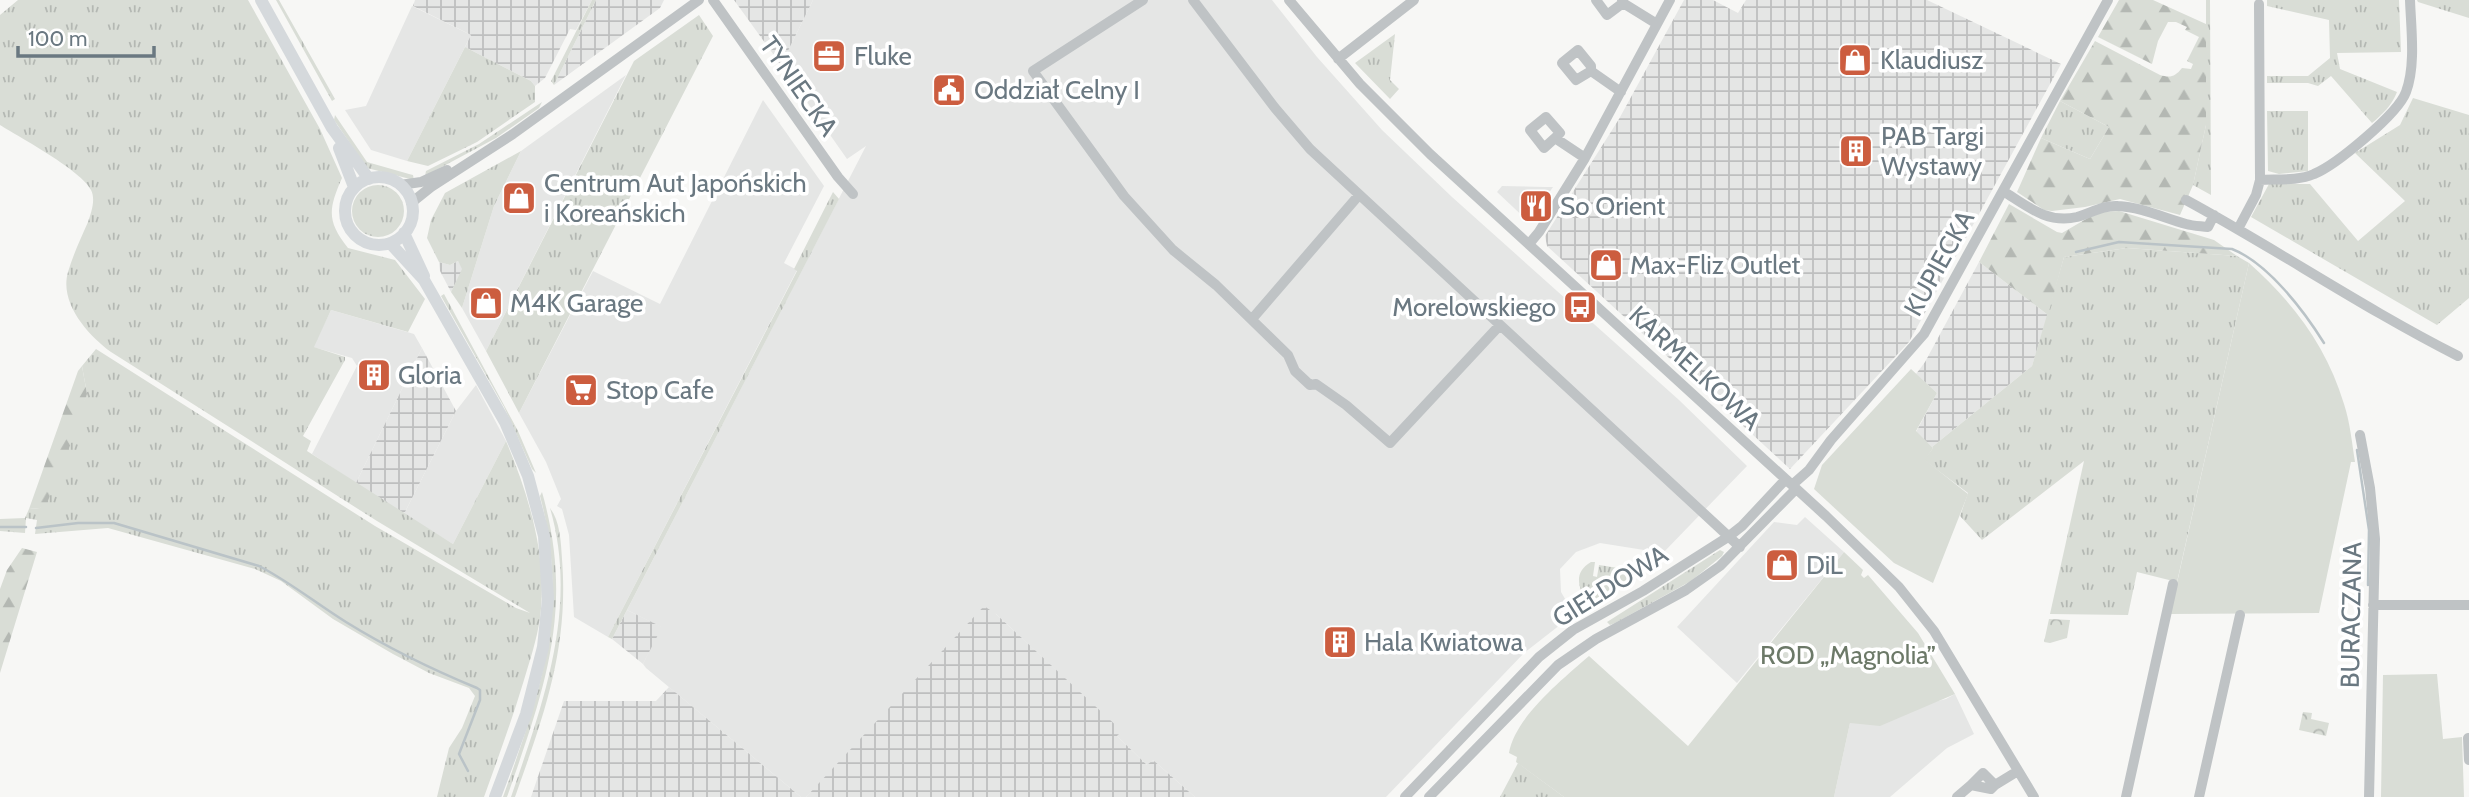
<svg xmlns="http://www.w3.org/2000/svg" width="2469" height="797" viewBox="0 0 2469 797" font-family="Cabin,sans-serif">
<defs>
<pattern id="industrial-grid" width="8" height="8" patternUnits="userSpaceOnUse" patternTransform="scale(1.75)"><rect width="8" height="8" fill="#e5e6e5"/><path d="M0 4h8M4 0v8" fill="none" stroke="#bebfbf"/></pattern>
<pattern id="grass-tufts" width="24" height="20" patternUnits="userSpaceOnUse" patternTransform="scale(1.75)"><rect width="24" height="20" fill="#d9ddd6"/><path d="M3 7l-1-3M5 7V3M7 7l1-3M15 17l-1-3M17 17v-4M19 17l1-3" fill="none" stroke="#b4b8b3"/></pattern>
<pattern id="forest-firs" width="22" height="20" patternUnits="userSpaceOnUse" patternTransform="scale(1.75)"><rect width="22" height="20" fill="#d9ddd6"/><path d="M5 1l3.5 6h-7zM16 11l3.5 6h-7z" fill="#b4b8b3"/></pattern>
<pattern id="park-crowns" width="20" height="18" patternUnits="userSpaceOnUse" patternTransform="scale(1.75)"><rect width="20" height="18" fill="#d9ddd6"/><path d="M2 6a3 3 0 1 1 6 0M12 15a3 3 0 1 1 6 0" fill="none" stroke="#b4b8b3"/></pattern>
</defs>
<rect width="100%" height="100%" fill="#f7f7f5"/>
<path fill="#e5e6e5" d="M813 0H1272L1317 57 1382 130 1452 197 1679 400 1747 466 1663 553 1600 543 1576 552 1560 569 1561 592 1574 614 1524 653 1386 797H1195L1153 760 1148 766 1117 736 1121 731 996 614 992 613 806 797H801L646 668 643 664 661 627 627 610 866 146 847 159 781 65Z
M412 6 471 35 407 161 371 150 345 110 366 106Z
M626 75 486 351 462 308 494 206 521 151Z
M763 100 824 186 784 263 797 270 608 637 574 617 569 535 562 509 557 506 561 499 546 462 519 413 593 271 660 304Z
M1502 186 1545 187H1553L1529 222 1497 192Z
M331 310 414 334 422 348 356 483 312 454 357 366 352 358 313 347Z
M476 385 506 441 453 544 404 514 456 411Z
M1805 517 1844 552 1737 683 1677 627 1774 522 1797 525Z
M1955 694 1974 734 1947 748 1890 797H1834L1850 723 1946 699Z"/>
<path fill="url(#industrial-grid)" d="M415 0H592L576 30 570 29 545 78 535 86 531 81 465 47 471 35 413 6Z
M596 0H664L660 8 554 85Z
M734 0H813L781 65 778 62 780 60 776 58Z
M1684 0H1713L1738 13 1746 0H1927L2061 64 1909 342 1790 469 1547 246 1545 236 1619 119Z
M458 261 463 269 451 292 440 271 439 262 450 265Z
M1979 262 2048 315 2032 366 1932 447 1916 432 1937 393 1916 374 1925 362Z
M422 348 456 411 404 514 356 483Z
M984 606 996 614 1122 731 1117 736 1147 765 1153 760 1195 797H806Z
M627 610 662 627 643 664 612 639Z
M669 687 801 797H531L564 701H656Z"/>
<path fill="url(#grass-tufts)" d="M18 0H248L320 129 342 178C328 210 327 221 348 248L395 260 425 299 408 332 331 310 314 347 345 357V360L303 436 311 441 307 451 453 544 506 441C529 496 548 557 540 618 537 639 530 660 524 680 512 720 498 758 484 797H437L449 748 462 728 475 696 469 688 429 673 393 654 333 619 281 581 255 569 108 528 35 534 37 520 26 518 25 533 0 531V519L25 518 29 509 40 508 87 394 82 366 96 349 375 526 516 608 530 613 377 521 111 352C88 335 59 303 68 272 73 255 81 238 88 222 91 213 96 200 91 190 82 171 21 138 0 125V15Z
M276 0H279L335 99 332 101Z
M592 0H596L554 85 551 81Z
M2206 0H2210L2211 195 2193 185 2206 125Z
M2267 0H2399L2401 52 2337 53 2340 69 2397 92C2392 105 2382 115 2372 123L2331 76 2318 86 2308 83H2267V76H2308L2330 58 2329 20 2267 6Z
M2417 0H2469V18L2418 2Z
M699 15 713 36 519 413 486 351 634 61Z
M1395 34 1390 80 1399 89 1390 99 1355 63Z
M465 47 531 81 535 86V102L477 142 428 166 407 161Z
M2413 98 2469 115V298L2437 325 2251 217 2269 184H2310L2358 241 2405 201 2355 153 2400 125Z
M2060 101 2109 127 2090 159 2041 138Z
M542 102 539 108 496 138 425 176 426 171 479 144Z
M2267 111H2308V171L2279 174 2268 171Z
M335 115 367 162 409 174 413 175 414 180 367 168 334 120Z
M521 151 494 206 462 308 451 292 462 269 458 261 450 265 439 262 427 238 431 220 445 193Z
M352 211a26 26 0 1 1 52 0a26 26 0 1 1-52 0Z
M833 192 839 199 612 639 608 637 797 271 794 269Z
M2127 248 2237 256 2249 263 2177 582 2137 572 2128 615 2050 614 2084 461 1982 540 1960 516 1968 493 1924 460 1933 448 1932 447 2032 366 2064 257Z
M444 294 518 431 536 473 532 469 504 407 441 296Z
M542 492C575 608 545 688 507 797H503C541 690 570 610 540 496Z
M550 508C560 521 561 542 562 559 569 648 544 715 515 797H511C543 703 579 608 550 508Z
M1720 550 1724 552 1722 556 1691 581 1615 623 1610 625 1607 622Z
M1591 562H1595L1593 576 1597 577 1599 565 1644 572 1588 604C1579 589 1572 573 1591 562Z
M1518 763 1564 797H1500Z"/>
<path fill="url(#forest-firs)" d="M2119 0H2153L2206 24V125L2193 185 2180 215 2120 199 2085 207 2052 211 2044 210 2017 192 2041 138 2090 159 2109 127 2060 101 2095 41 2160 75C2170 78 2175 77 2182 68L2191 69 2193 64 2187 61 2199 37 2185 30 2187 27 2176 22H2168L2158 41 2152 64 2098 37Z
M2009 204 2057 232 2062 233 2098 212 2119 211 2214 240 2237 256 2127 248 2064 257 2048 315 1979 262Z
M82 366 87 394 73 438 47 503 40 508 29 509 78 371Z
M22 548 37 552 0 673V589L7 570Z"/>
<path fill="url(#park-crowns)" d="M2049 619 2070 620 2067 638 2050 643 2044 642Z
M2303 712 2312 713 2311 719 2329 723 2326 736 2299 730Z"/>
<path fill="#d9ddd6" d="M2249 263C2293 302 2327 347 2344 404 2350 422 2352 443 2355 462H2351L2319 613 2170 614Z
M1911 369 1937 393 1916 431 1933 448 1925 460 1968 494 1933 583 1894 563 1814 489 1822 465Z
M1844 552 1863 570 1861 575 1864 578 1868 575 1918 633 1955 694 1880 726 1850 723 1834 797H1564L1516 762 1517 757 1509 753C1515 717 1563 679 1589 656L1688 746Z
M2437 674 2443 739 2462 737 2464 797H2381L2383 675Z"/>
<g fill="none" stroke-linecap="round" stroke-linejoin="round">
<path stroke="#bac3c7" stroke-width="2.5" d="M2076 252 2119 242 2232 249C2268 263 2304 311 2324 343
M2357 450 2369 530 2368 585
M0 527H26
M36 528 78 523H114L259 566C290 582 317 604 346 622 388 648 431 669 477 688L480 690V700L459 754 468 771"/>
<path stroke="#bfc3c5" stroke-width="10" d="M713 0 838 177 853 194
M1143 0 1033 71 1124 196 1173 250 1216 285 1288 355 1295 371 1310 385 1316 384 1346 405 1390 443 1500 325
M1193 0 1275 108 1310 149 1740 547
M1289 0 1360 84 1430 154 1826 516 1899 587 1934 631 2034 797
M1596 0 1607 15 1623 3
M1622 0 1623 3 1657 24
M1338 59 1414 0
M1591 71 1576 80 1562 63 1578 50 1591 66V71L1621 92
M1555 138 1544 148 1530 130 1546 117 1560 133 1555 138 1585 158
M2260 180C2277 179 2298 181 2314 174 2336 165 2398 114 2406 92 2416 65 2411 28 2410 0
M400 185 421 182 447 170
M2003 191C2027 206 2047 224 2077 217 2091 213 2103 205 2118 206 2141 207 2164 218 2186 224 2193 226 2200 226 2208 227L2214 215
M2186 200C2278 250 2365 309 2458 356
M411 203 431 187 513 134 699 0
M2238 229 2256 195 2260 180 2259 4
M1529 244 1539 232 1585 158 1670 0
M1252 319 1359 195
M2360 435 2370 488 2375 539 2369 797
M1792 485 1809 470 1831 440 1924 334 2108 0
M2373 605H2469
M2468 738 2469 760
M1971 785 1983 773 1995 785 1991 789
M1995 785 2013 774
M1405 797 1539 657 1573 630 1643 591 1728 537 1742 526 1785 480
M1429 797 1558 665 1596 639 1686 590 1720 566 1796 489
M1957 797 1971 785 1991 789
M2126 797 2173 584
M2199 797 2240 615"/>
<path stroke="#d5d9dc" stroke-width="12" d="M261 0 332 128 369 179
M339 148 354 187
M345 211a34 34 0 1 1 68 0a34 34 0 1 1-68 0Z
M404 233 424 276
M390 243 424 280 505 422 528 476 544 536 548 599 543 647 526 714 495 797"/>
</g>
<defs>
<g id="office-square" transform="scale(1.75)"><rect x="-9" y="-9" width="18" height="18" rx="4" fill="#cc5d3f" stroke="#fff"/><path d="M-6-3h4V-5.5h4V-3h4V5H-6ZM-1-4.5V-3h2v-1.5ZM-6 0V1H6V0Z" fill="#fff"/></g>
<g id="shop-square" transform="scale(1.75)"><rect x="-9" y="-9" width="18" height="18" rx="4" fill="#cc5d3f" stroke="#fff"/><path d="M-5-2.5h2.3a2.7 3.5 0 0 1 5.4 0H5L5.5 6h-11ZM-1.5-2.5h3a1.5 2.3 0 0 0-3 0Z" fill="#fff"/></g>
<g id="civic-square" transform="scale(1.75)"><rect x="-9" y="-9" width="18" height="18" rx="4" fill="#cc5d3f" stroke="#fff"/><path d="M-.6-6.5H3V-4.5H.6V-3L4-1V1h2V6H-6V1h2V-1L-.6-3ZM-1.2 2.5V6h2.4V2.5Z" fill="#fff"/></g>
<g id="building-square" transform="scale(1.75)"><rect x="-9" y="-9" width="18" height="18" rx="4" fill="#cc5d3f" stroke="#fff"/><path d="M-4-6H4V6H1V3H-1V6H-4ZM-2.5-4.3h1.7v1.8h-1.7ZM.8-4.3h1.7v1.8H.8ZM-2.5-1h1.7V.8h-1.7ZM.8-1h1.7V.8H.8Z" fill="#fff"/></g>
<g id="restaurant-square" transform="scale(1.75)"><rect x="-9" y="-9" width="18" height="18" rx="4" fill="#cc5d3f" stroke="#fff"/><path d="M-5-6h1v4h1v-4h1v4h1v-4h1v5L-1.5 .5V6h-2V.5L-5-1ZM5-6V6H3V1.5H1.5Q1.5-4 5-6Z" fill="#fff"/></g>
<g id="bus-square" transform="scale(1.75)"><rect x="-9" y="-9" width="18" height="18" rx="4" fill="#cc5d3f" stroke="#fff"/><path d="M-5-6H5V4H4V6H2V4H-2V6H-4V4H-5ZM-3.5-4V0h7V-4ZM-3.5 1.2v1.5H-2V1.2ZM2 1.2v1.5H3.5V1.2Z" fill="#fff"/></g>
<g id="supermarket-square" transform="scale(1.75)"><rect x="-9" y="-9" width="18" height="18" rx="4" fill="#cc5d3f" stroke="#fff"/><path d="M-6-5.5h2.5l.6 2H6L4.5 2H-2.5L-4.4-4H-6ZM-1.5 3.2a1.3 1.3 0 1 0 .1 0ZM3 3.2a1.3 1.3 0 1 0 .1 0Z" fill="#fff"/></g>
</defs>
<g fill-rule="evenodd">
<use href="#office-square" x="829" y="56"/>
<use href="#shop-square" x="1855" y="60"/>
<use href="#civic-square" x="949" y="90"/>
<use href="#building-square" x="1856" y="151"/>
<use href="#shop-square" x="519" y="198"/>
<use href="#restaurant-square" x="1536" y="206"/>
<use href="#shop-square" x="1606" y="265"/>
<use href="#shop-square" x="486" y="303"/>
<use href="#bus-square" x="1580" y="307"/>
<use href="#building-square" x="374" y="375"/>
<use href="#supermarket-square" x="581" y="390"/>
<use href="#shop-square" x="1782" y="565"/>
<use href="#building-square" x="1340" y="642"/>
</g>
<g text-anchor="middle" stroke-width="7" stroke-linejoin="round" paint-order="stroke">
<g font-size="26" fill="#6a7881" stroke="#fff" text-anchor="start">
<text x="854" y="65">Fluke</text>
<text x="1880" y="69">Klaudiusz</text>
<text x="974" y="99">Oddział Celny I</text>
<text x="1881" y="145">PAB Targi<tspan x="1881" dy="30">Wystawy</tspan></text>
<text x="544" y="192">Centrum Aut Japońskich<tspan x="544" dy="30">i Koreańskich</tspan></text>
<text x="1560" y="215">So Orient</text>
<text x="1630" y="274">Max-Fliz Outlet</text>
<text x="510" y="312">M4K Garage</text>
<text x="1556" y="316" text-anchor="end">Morelowskiego</text>
<text x="398" y="384">Gloria</text>
<text x="606" y="399">Stop Cafe</text>
<text x="1806" y="574">DiL</text>
<text x="1364" y="651">Hala Kwiatowa</text>
</g>
<g font-size="26" fill="#6a7881" stroke="#fff">
<text transform="translate(799 86) rotate(55)" y="9">TYNIECKA</text>
<text transform="translate(1939 263) rotate(-61)" y="9">KUPIECKA</text>
<text transform="translate(1695 368) rotate(43)" y="9">KARMELKOWA</text>
<text transform="translate(1610 586) rotate(-32)" y="9">GIEŁDOWA</text>
<text transform="translate(2351 615) rotate(-89)" y="9">BURACZANA</text>
</g>
<g font-size="26" fill="#6c7968" stroke="#fff">
<text x="1848" y="664">ROD „Magnolia”</text>
</g>
</g>
<path d="M18 46v10h136v-10" fill="none" stroke="#6a7881" stroke-width="3.5"/>
<text x="28" y="46" font-size="21" fill="#6a7881" stroke="#ffffff" stroke-width="5" paint-order="stroke">100 m</text>
</svg>
